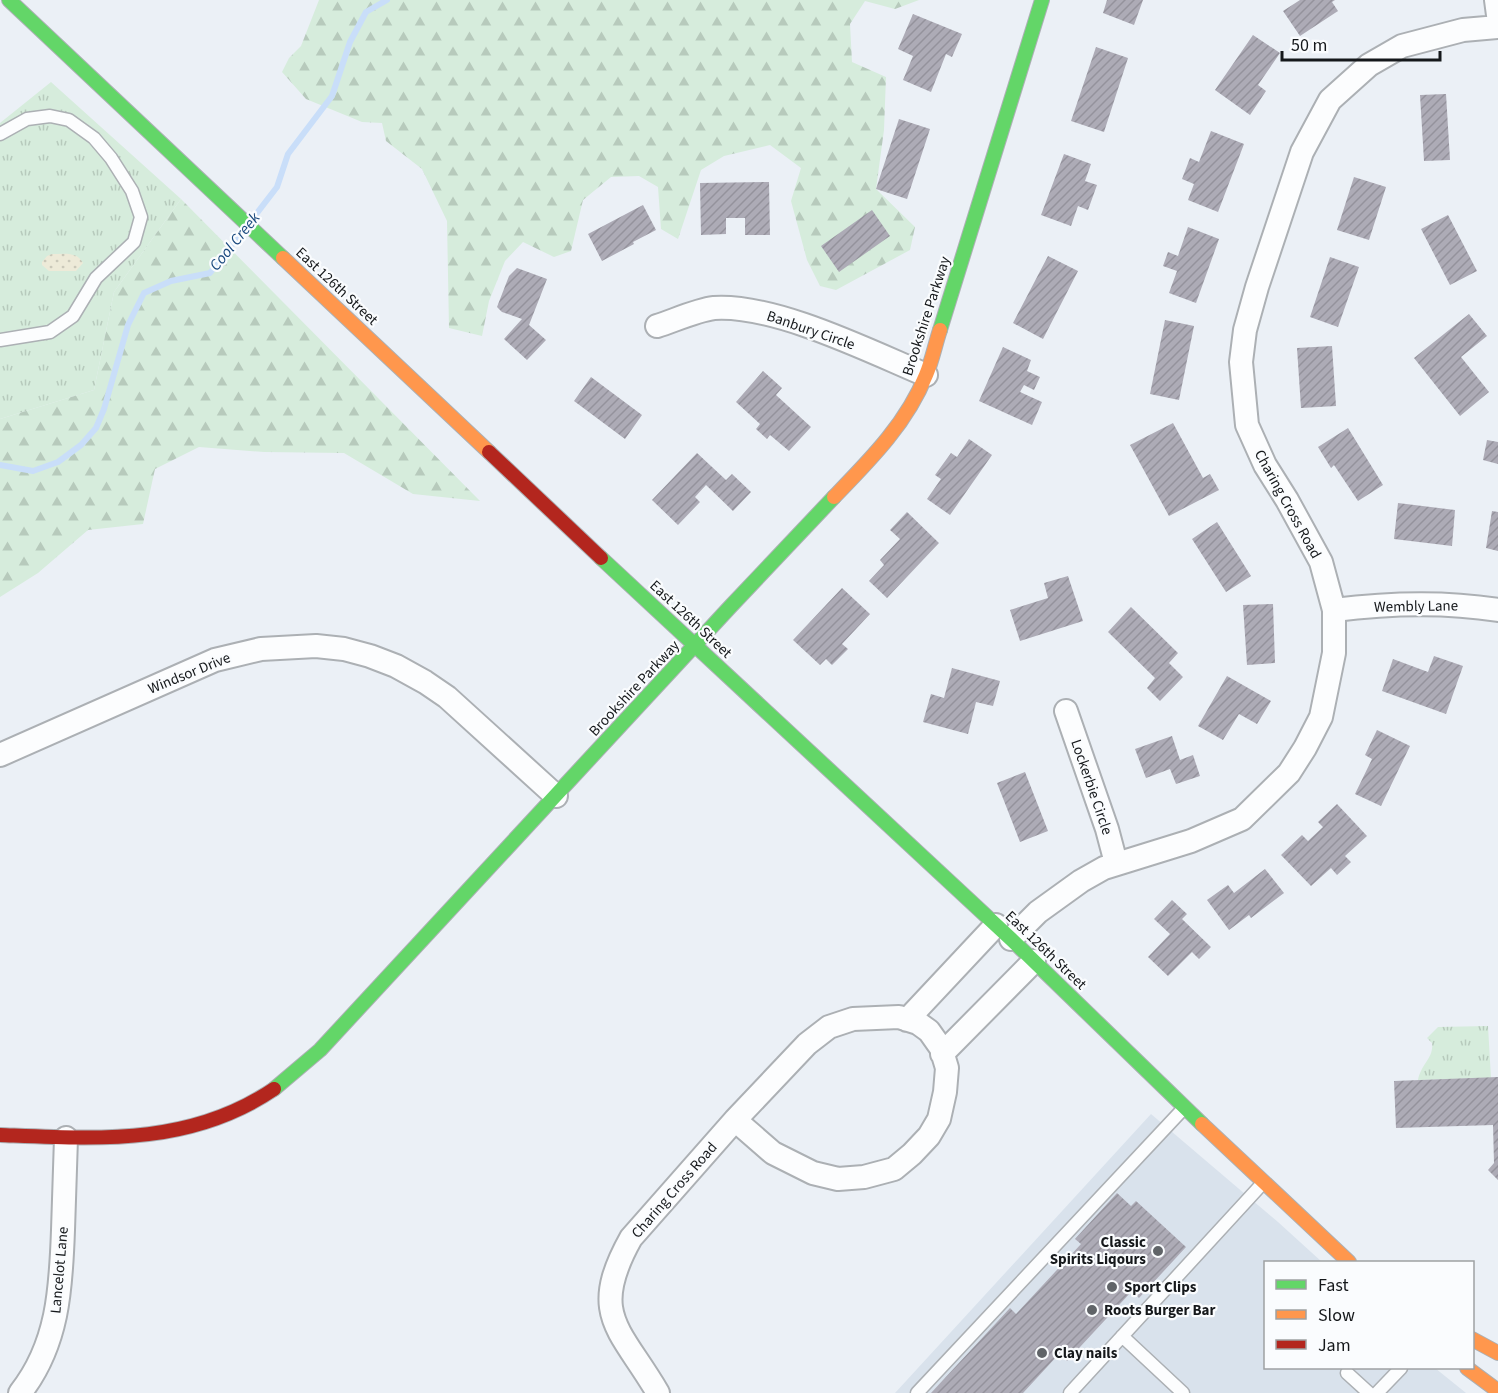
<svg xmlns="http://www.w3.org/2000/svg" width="1498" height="1393" viewBox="0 0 1498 1393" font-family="'Source Sans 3',sans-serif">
<defs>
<pattern id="grass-tufts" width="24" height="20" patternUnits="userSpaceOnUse" patternTransform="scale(1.5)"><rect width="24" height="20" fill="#d6ecdc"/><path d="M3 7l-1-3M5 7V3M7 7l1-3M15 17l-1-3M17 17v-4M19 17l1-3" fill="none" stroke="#b7cabc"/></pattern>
<pattern id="forest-firs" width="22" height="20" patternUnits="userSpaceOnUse" patternTransform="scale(1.5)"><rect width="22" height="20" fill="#d6ecdc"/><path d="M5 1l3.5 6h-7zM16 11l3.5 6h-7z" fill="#b7cabc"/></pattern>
<pattern id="sand-dots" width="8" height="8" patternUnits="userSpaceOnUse" patternTransform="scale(1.5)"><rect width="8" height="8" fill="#edead8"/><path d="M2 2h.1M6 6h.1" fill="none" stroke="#cac8b9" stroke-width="1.8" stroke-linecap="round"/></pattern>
<pattern id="building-hatch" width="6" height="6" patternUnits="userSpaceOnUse" patternTransform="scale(1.5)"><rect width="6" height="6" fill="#adabb6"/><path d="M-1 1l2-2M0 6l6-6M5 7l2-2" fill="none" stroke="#94929c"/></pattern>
</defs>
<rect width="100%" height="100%" fill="#ebf0f6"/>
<path fill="#d9e2ec" d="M1151 1114 1278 1222 1322 1262H1266V1368H1435L1466 1393H895Z"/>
<path fill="url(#grass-tufts)" d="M51 82 181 199 114 292 94 390 0 419V123Z
M1488 1026 1491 1078 1418 1080C1421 1064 1434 1058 1432 1043L1427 1038 1438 1027Z"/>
<path fill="url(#forest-firs)" d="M319 0H919L895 9 865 1 850 24 852 62 886 77 884 130 876 189 915 227 910 250 836 290 820 286 807 260 791 201 801 168 770 145 724 156 701 170 678 239 661 229 658 187 639 176 611 177 583 200 571 251 554 257 523 242 505 261 489 301 482 336 449 328 447 221 422 169 386 141 382 123 362 122 306 99 282 72 289 58 301 46Z
M181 199 480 501 413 494 344 453 264 452 199 447 155 469 143 524 88 530 38 573 0 597V419L94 390 114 292Z"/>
<path fill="url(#sand-dots)" d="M52 254C63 254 77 251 83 263L76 271H49L42 265V262L47 256Z"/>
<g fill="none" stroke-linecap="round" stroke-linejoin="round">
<path stroke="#c9def9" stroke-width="6" d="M254 217 277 187 288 154 332 96 350 42 366 12 387 0
M0 465 33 471 58 462 81 445 96 428 104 409 128 325 144 293 171 281 210 273 242 232"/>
</g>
<path fill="url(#building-hatch)" d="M1107 0H1143L1134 25 1103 13Z
M1300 0H1335L1332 2 1338 11 1300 36 1283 11Z
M913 14 962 34 952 57 946 54 931 92 903 80 913 56 898 49Z
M1253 35 1280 53 1258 85 1266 91 1250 115 1215 90Z
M1096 47 1128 58 1104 132 1071 121Z
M1446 94 1450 160 1424 161 1420 95Z
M899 119 930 129 907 199 876 189Z
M1211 131 1244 144 1218 212 1188 200 1194 184 1182 179 1190 158 1199 162Z
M1064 154 1091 164 1085 181 1097 185 1088 210 1078 206 1071 226 1041 215Z
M1354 177 1386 187 1369 240 1337 230Z
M769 182 770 235H745V218H726V234L701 235 700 183Z
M643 205 656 230 633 242 634 244 602 261 588 234Z
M872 210 890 236 839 272 821 246Z
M1448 215 1477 271 1450 285 1421 229Z
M1188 227 1219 239 1196 303 1169 293 1177 271 1163 266 1168 252 1178 256Z
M1048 256 1078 271 1043 339 1013 323Z
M1330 257 1359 267 1338 327 1310 317Z
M517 268 547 279 529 325 546 340 527 360 504 339 522 319 502 312 497 307 509 276Z
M1469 314 1487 336 1461 357 1489 392 1460 416 1414 358Z
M1165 320 1194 326 1179 400 1150 394Z
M1332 346 1336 406 1301 408 1297 348Z
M1003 347 1031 360 1027 371 1040 377 1034 390 1024 385 1020 392 1042 402 1032 425 979 401Z
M763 371 782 388 776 395 811 427 789 451 770 435 767 439 756 429 760 424 736 402Z
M591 377 642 415 625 439 574 401Z
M1173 423 1203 478 1210 474 1219 490 1169 516 1130 445Z
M1348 428 1383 485 1358 501 1334 465 1331 468 1318 447Z
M969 439 992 455 950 515 927 499 941 479 935 475 951 453 957 457Z
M1487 440 1498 442V464L1483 460Z
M697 453 726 480 732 474 751 492 733 511 706 485 695 497 700 502 678 525 652 500Z
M1398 503 1455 510 1452 546 1394 539Z
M1492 511 1498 512V551L1486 548Z
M907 512 939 543 887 598 869 581 884 565 880 560 900 539 890 530Z
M1217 522 1251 576 1226 592 1192 539Z
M1068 576 1083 621 1020 641 1010 610 1048 598 1044 583Z
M842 588 870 614 842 644 848 649 832 665 826 659 820 665 793 640Z
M1273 604 1275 663 1247 665 1243 605Z
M1131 607 1178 653 1169 663 1183 677 1160 701 1147 688 1155 678 1108 632Z
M1434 656 1463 666 1446 714 1382 691 1393 659 1428 672Z
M952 668 1000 681 993 706 976 702 968 734 923 722 931 694 944 698Z
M1227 676 1271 701 1257 724 1239 714 1223 740 1198 726Z
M1377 730 1410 746 1381 806 1355 794 1372 759 1365 755Z
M1172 736 1180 760 1193 755 1200 776 1176 784 1170 769 1146 778 1135 749Z
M1025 772 1048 831 1020 842 997 783Z
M1337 804 1367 836 1345 856 1351 862 1337 875 1331 868 1311 886 1281 855 1302 835 1308 841 1323 827 1318 822Z
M1265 869 1284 893 1251 918 1249 915 1229 930 1207 900 1228 885 1234 893Z
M1172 900 1187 914 1182 919 1211 947 1199 959 1192 952 1168 976 1148 957 1170 934 1154 919Z
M1498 1077V1180L1488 1170 1494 1163 1493 1125 1396 1128 1394 1081Z
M1117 1193 1131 1206 1136 1201 1186 1247 1139 1298 1132 1291 1067 1361 1059 1354 1023 1393H931L1010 1308 1016 1314 1081 1244 1075 1239Z"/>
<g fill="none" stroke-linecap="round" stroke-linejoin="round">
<g stroke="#acb0b4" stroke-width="15">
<path id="lane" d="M0 134 27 119 50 116 69 120 94 138 111 158 132 191 141 217 134 242 96 278 73 316 50 332 0 340
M1122 1336 1183 1393
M1347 1373 1369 1393
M917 1393 1184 1108
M1070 1393 1262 1184
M1377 1393 1401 1368"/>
</g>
<g stroke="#acb0b4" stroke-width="26">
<path id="street" d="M1496 0 1498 15
M657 326C673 321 697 310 714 308 775 304 869 351 926 375
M1334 610C1389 603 1443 601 1498 610
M1066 711 1107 829 1116 863
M0 755 215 660 261 649 316 646 344 649 370 656 396 666 425 682 447 697 556 796
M1011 939 1038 912 1081 881 1104 868 1191 841 1242 819 1289 773 1305 748 1321 717 1334 653V610L1321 562 1287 500 1265 465 1247 425 1241 362 1245 330 1257 287 1302 152 1330 100 1369 65 1402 46 1463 30 1498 27
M907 1020 996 925
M942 1054 1034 961
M20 1393C58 1345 61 1289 63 1230 64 1199 65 1169 66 1138
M658 1393C620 1328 588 1315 631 1238L735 1120 807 1044 829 1027 853 1019 899 1017 918 1023 929 1031 941 1048 947 1068 945 1092 939 1119 929 1136 912 1154 894 1169 864 1177 838 1179 813 1173 773 1153 735 1120"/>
</g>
<g stroke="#acb0b4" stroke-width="16">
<path id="fast" d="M9 0 283 258
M940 330 1042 0
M601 558 1011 939 1202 1124
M274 1089 320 1050 730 607 834 497"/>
</g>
<g stroke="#acb0b4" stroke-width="16">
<path id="slow" d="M283 258 489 452
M834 497C870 460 907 423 926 375 932 361 935 345 940 330
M1202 1124 1349 1262
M1472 1339 1498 1353
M1467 1368 1498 1391"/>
</g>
<g stroke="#acb0b4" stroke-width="16">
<path id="jam" d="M489 452 601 558
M0 1135C97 1139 190 1146 274 1089"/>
</g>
<use href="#lane" stroke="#fcfdfe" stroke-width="12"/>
<use href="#street" stroke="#fcfdfe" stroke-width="22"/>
<use href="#fast" stroke="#63d668" stroke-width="14"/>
<use href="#slow" stroke="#ff974d" stroke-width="14"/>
<use href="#jam" stroke="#b3261e" stroke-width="14"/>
</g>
<g fill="#606468" stroke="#fafcfe" stroke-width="2">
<circle cx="1158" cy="1251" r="6"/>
<circle cx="1112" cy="1287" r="6"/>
<circle cx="1092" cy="1310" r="6"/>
<circle cx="1042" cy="1353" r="6"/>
</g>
<g text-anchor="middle" stroke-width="4.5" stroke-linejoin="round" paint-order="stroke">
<g font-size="15" fill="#15181b" stroke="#fafcfe">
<text transform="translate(337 286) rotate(43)" y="5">East 126th Street</text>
<text transform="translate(926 316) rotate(-72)" y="5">Brookshire Parkway</text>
<text transform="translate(811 330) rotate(19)" y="5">Banbury Circle</text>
<text transform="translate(1288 504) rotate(61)" y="5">Charing Cross Road</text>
<text transform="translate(1416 606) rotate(-1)" y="5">Wembly Lane</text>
<text transform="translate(691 619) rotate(43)" y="5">East 126th Street</text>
<text transform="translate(189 673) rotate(-22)" y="5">Windsor Drive</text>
<text transform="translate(634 688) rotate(-47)" y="5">Brookshire Parkway</text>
<text transform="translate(1092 787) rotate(71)" y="5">Lockerbie Circle</text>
<text transform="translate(1046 950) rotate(44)" y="5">East 126th Street</text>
<text transform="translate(674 1190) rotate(-49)" y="5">Charing Cross Road</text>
<text transform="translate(59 1270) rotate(-85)" y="5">Lancelot Lane</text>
</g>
<g font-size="15" font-weight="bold" fill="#15181b" stroke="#fafcfe" text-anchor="start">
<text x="1146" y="1247" text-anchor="end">Classic<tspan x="1146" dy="17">Spirits Liqours</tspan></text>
<text x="1124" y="1292">Sport Clips</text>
<text x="1104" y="1315">Roots Burger Bar</text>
<text x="1054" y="1358">Clay nails</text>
</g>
<g font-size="16" font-style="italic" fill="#19487d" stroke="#fafcfe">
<text transform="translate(234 241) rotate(-51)" y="6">Cool Creek</text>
</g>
</g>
<rect x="1264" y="1261" width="210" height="108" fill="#fafcfe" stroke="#9ea1a3" stroke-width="1.5"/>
<rect x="1276" y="1280" width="30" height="9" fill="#63d668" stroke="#9ea1a3" stroke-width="1.5"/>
<text x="1318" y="1291" font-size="18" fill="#15181b">Fast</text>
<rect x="1276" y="1310" width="30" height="9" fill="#ff974d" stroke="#9ea1a3" stroke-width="1.5"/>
<text x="1318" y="1321" font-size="18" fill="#15181b">Slow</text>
<rect x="1276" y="1340" width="30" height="9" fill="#b3261e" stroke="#9ea1a3" stroke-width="1.5"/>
<text x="1318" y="1351" font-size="18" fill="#15181b">Jam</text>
<path d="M1282 51v9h158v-9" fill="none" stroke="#15181b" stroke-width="3"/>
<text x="1291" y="51" font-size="18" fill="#15181b" stroke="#fafcfe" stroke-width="4.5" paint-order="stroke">50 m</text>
</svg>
